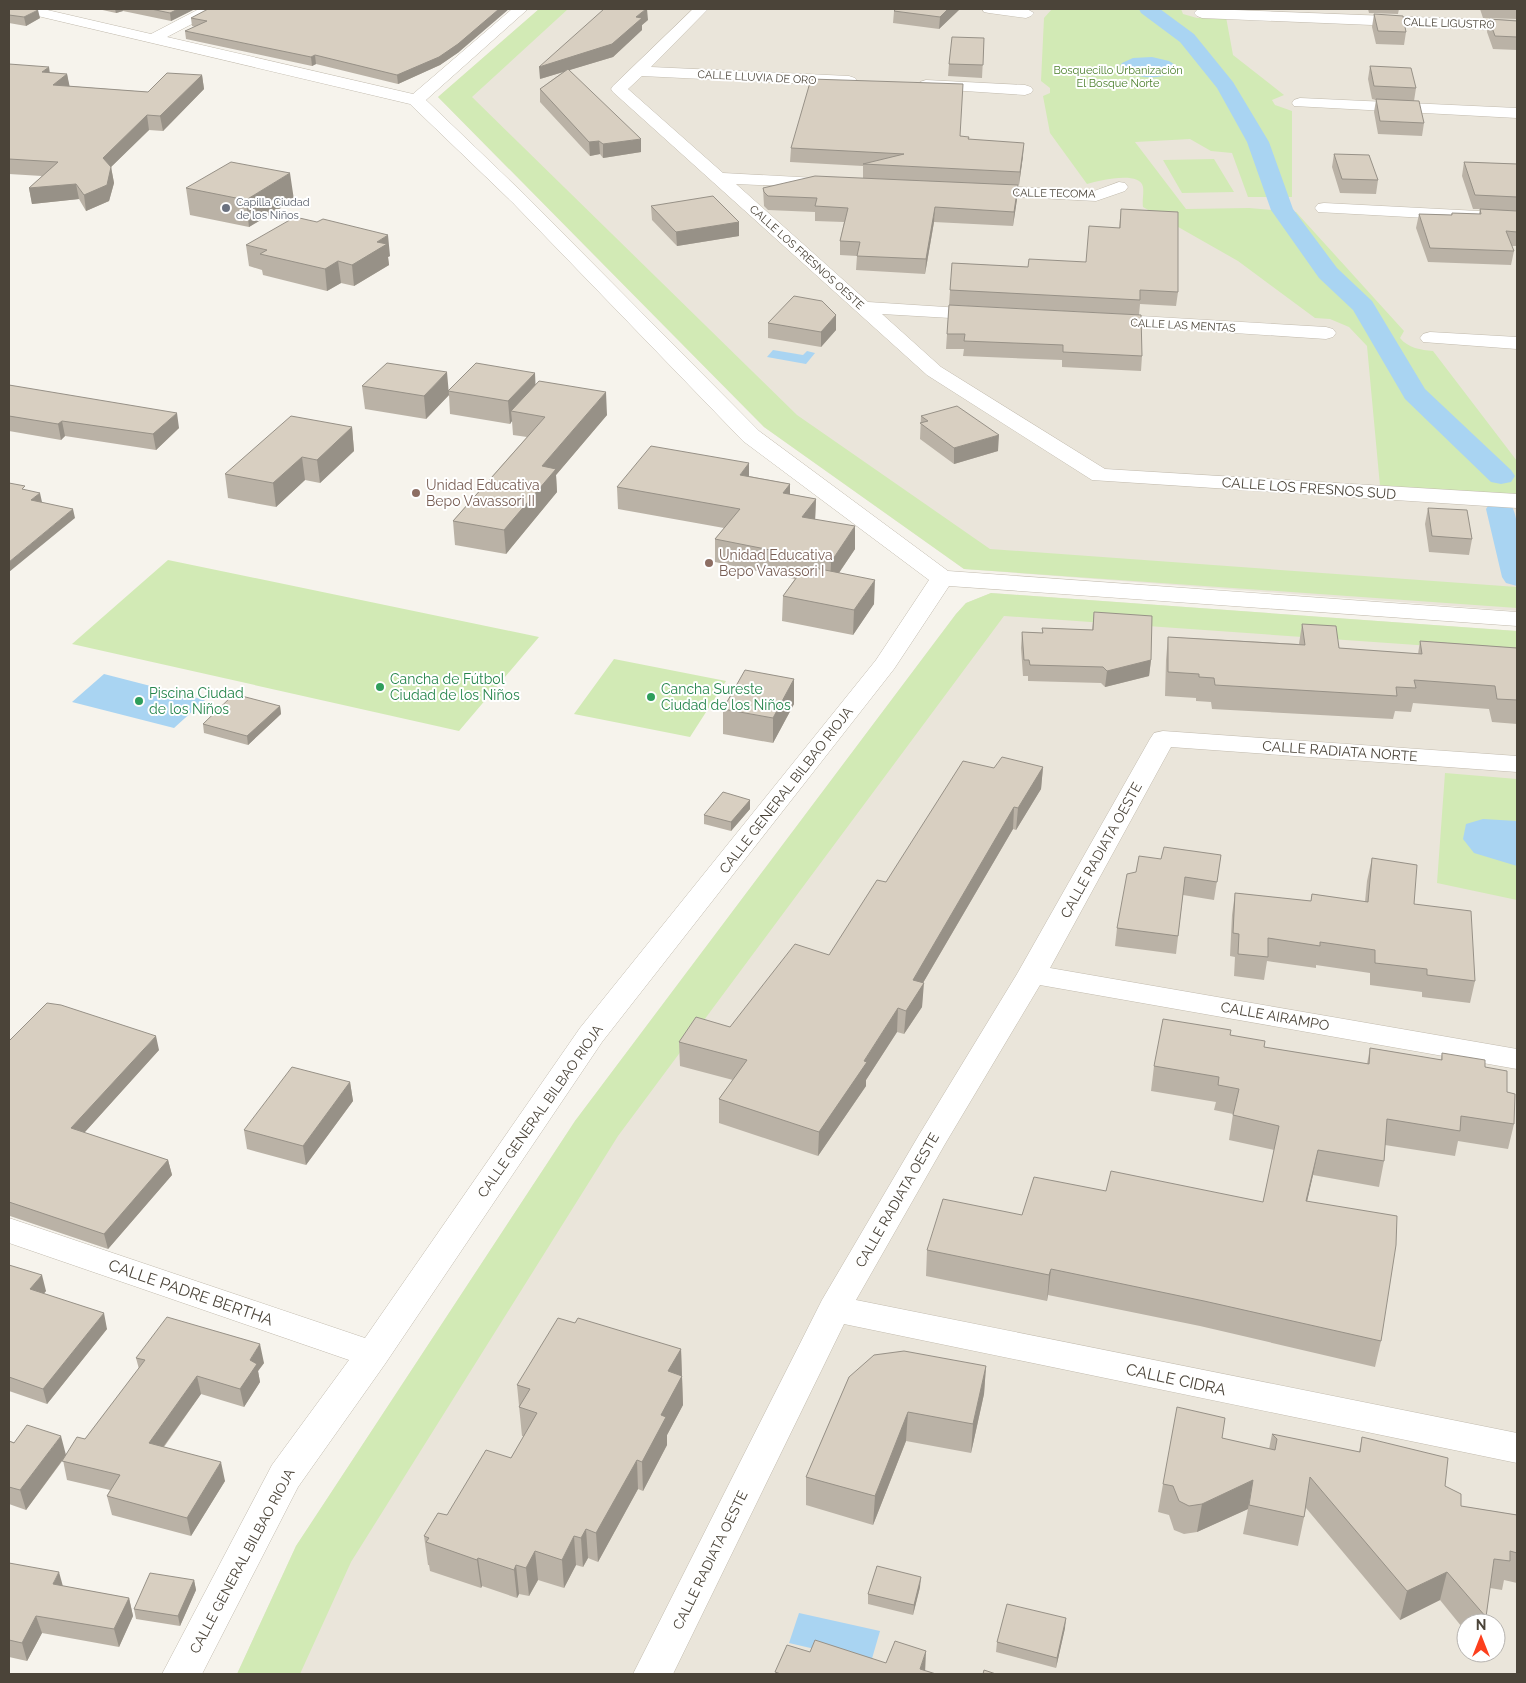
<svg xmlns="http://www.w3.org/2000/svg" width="1526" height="1683" viewBox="0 0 1526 1683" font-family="Raleway,sans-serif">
<rect width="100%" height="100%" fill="#f6f3ec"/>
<path fill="#eae5da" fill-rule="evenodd" d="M539 9H1517V611L964 569 764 427 438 97Z
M991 593 1517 631V1674H237L296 1546 575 1121 956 614 966 603ZM1466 1623H1496V1653H1466Z"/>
<path fill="#d2eab5" d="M539 9H568L472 97 797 415 990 549 1517 587V608L964 569 764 427 438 97Z
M1052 9H1181L1183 14 1197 18 1226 17 1233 55 1284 95 1272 100 1275 105 1292 111V197H1248L1232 153 1211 151 1190 139 1135 142 1186 209 1249 208 1296 212 1404 331 1400 338C1408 348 1421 350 1433 351L1517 461V495L1380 486 1367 346 1349 327 1330 319 1315 318 1238 261 1143 207C1142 201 1144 193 1143 187 1140 170 1097 181 1087 184L1050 133 1043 96 1050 93V88L1041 81 1044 18Z
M1214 159 1234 192 1182 193 1163 160Z
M168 560 539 637 459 731 72 644Z
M991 593 1517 631V652L1004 616 618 1136 351 1562 300 1674H237L296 1546 575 1121 956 614 966 603Z
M614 659 726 681 690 737 574 714Z
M1445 773 1517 779V900L1437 883Z"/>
<path fill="#a9d4f2" d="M1152 57 1169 61 1177 66V69C1166 81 1130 80 1120 66L1122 63 1133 58Z
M773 350 803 355 807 351 815 353 806 364 767 357Z
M104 674 205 700 174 728 72 702Z
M1483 819 1517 821V866L1474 853 1463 839 1466 824Z
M799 1613 880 1631 871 1662 789 1643Z"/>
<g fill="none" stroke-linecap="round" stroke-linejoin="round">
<path fill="#a9d4f2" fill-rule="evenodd" d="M1139 9H1160L1194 34 1233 82 1269 142 1293 209 1337 268 1372 301 1425 389 1511 470 1515 476 1511 482 1501 484 1491 482 1405 399 1353 310 1319 278 1271 210 1247 142 1217 88 1180 42 1141 13Z
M1500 500 1510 503C1522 520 1518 565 1517 586L1506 583 1502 577 1486 509 1490 503Z"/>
<g stroke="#c2bbae" stroke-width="1">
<path id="minor" d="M18 9H43L151 34 199 9H217L215 12 167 37 413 94 512 9H528L426 100 525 195 759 431 948 571 1517 612V626L949 586 894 669 602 1042 385 1364 298 1487 202 1674H162L272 1465 349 1360 9 1243V1218L365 1338 580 1028 876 660 929 580 743 441 513 203 410 104 25 13 20 12Z
M693 9H708L651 67 849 76 855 78 857 81 855 84 849 86 642 76 628 89 723 173 835 179 838 183 835 187 829 188 736 184 868 302 992 310 995 314 992 318 985 320 882 314 941 367 1105 469 1517 494V508L1092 480 927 375 613 92 611 89 613 86Z
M982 9H1027L1034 13 1031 16 1026 18 989 13 984 12Z
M1209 9 1517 21V31L1202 18 1197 16 1194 13 1197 10Z
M926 80 1025 85 1031 87 1033 90 1031 93 1025 95 920 88 918 85 920 82Z
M1300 98 1517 108V118L1294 106 1292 103 1294 100Z
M1119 182 1125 183 1128 187 1125 191 1096 201 980 195 974 194 971 190 974 186 980 185 1094 191Z
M1324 203 1517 213V223L1318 212 1315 208 1318 204Z
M1105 314 1326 327 1333 329 1336 333 1333 337 1326 339 1098 324 1095 320 1098 316Z
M1430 332 1517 337V349L1423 342 1420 338 1423 334Z
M1163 731 1517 756V772L1171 747 1050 968 1517 1049V1069L1040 985 945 1144 856 1300 1517 1433V1463L844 1324 673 1674H633L822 1300 919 1135 1017 974 1150 739 1154 733Z"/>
</g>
<use href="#minor" fill="#fff" fill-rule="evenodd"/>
</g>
<path fill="#bab2a6" d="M9 9 40 18 26 26 9 23Z
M98 9H195L171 21 123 11 116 13Z
M960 9 939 29 893 23 894 11Z
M1368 9H1399L1398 14 1369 13Z
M1480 9H1517V19L1483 18Z
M1374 14 1406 32 1404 45 1376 44 1372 27Z
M191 18 459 52 440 65 398 84 316 64 312 66 186 39 185 31 195 27 192 26Z
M1489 19 1517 20V53V50L1493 49 1487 32Z
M648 20 642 25V30L613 57 569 70 641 152 603 158 600 154 590 156 540 102V89L563 72 540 79Z
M984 38 982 78 948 76 949 64Z
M9 64 50 73 67 74 69 86 148 92 202 75 204 89 163 131 149 130 111 167 114 183 109 201 86 211 79 199 32 204 29 188 42 176 9 174Z
M1370 66 1416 88 1414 101 1424 123 1422 136 1378 134 1374 112 1376 100 1372 99 1368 79Z
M960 136 1023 156 1019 185H1018L1017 199 1013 226 934 222 925 274 856 270 857 256 840 255V241L844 222 815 221V212L768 210 764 206 763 188 863 178V166L790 162 791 148Z
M1334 154 1378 180 1376 194 1340 193 1332 167Z
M1464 162 1517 164V246H1512L1514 251 1511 265 1428 262 1416 228 1419 214 1451 215 1452 213 1479 214 1480 209H1473L1462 176Z
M186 188 294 200 249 227 190 215Z
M651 206 739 222V236L677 246 652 220Z
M1121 209 1178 292 1176 306 1140 304 1139 315 949 305 952 263 1028 267 1086 262 1119 228Z
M246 245 390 256 388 257 389 265 354 286 341 283 327 291 263 275 262 270 249 266Z
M949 305 1142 356 1141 371 1062 367V360L963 356 964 349H946Z
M836 315V330L821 347 768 338V323Z
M9 385 179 428 156 450 65 436 61 440 9 431Z
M536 385 607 415 556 475 557 492 506 554 455 545 453 521 527 437 513 435 512 421 510 424 450 414 449 395 426 419 365 409 362 386 449 390Z
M921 416 998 451 954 464 920 439Z
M352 427 354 451 320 483 305 480 276 507 228 498 225 474Z
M749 476 790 484V494L816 499 815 519 855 549 839 573 874 604 853 635 782 621 783 596 795 579 715 562V539L724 528 618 509 617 487Z
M1428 508 1472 539 1469 555 1429 552 1425 524Z
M1094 612 1151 660 1149 676 1105 687 1101 683 1028 681V676H1023L1021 648 1022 632 1042 633V628L1092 630Z
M1302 624 1339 648 1418 654 1420 641 1517 648V724L1492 722 1489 709 1413 703 1411 712 1395 711 1393 719 1212 709 1211 702 1196 701V698L1165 696 1166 660 1168 637 1299 644Z
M794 679V704L773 743 723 734V709Z
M280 706 281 714 248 745 204 733 203 724Z
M1043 767 1041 789 1016 830 1013 829 923 983 922 1007 904 1034 897 1032 866 1080V1086L818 1156 719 1123V1099L733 1080 680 1066 679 1042 730 1027 829 955 994 768Z
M750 800V809L731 831 704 824V815Z
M1221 855 1214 900 1183 895 1176 954 1115 946 1117 928 1136 872 1161 859Z
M1372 858 1414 904 1475 981 1470 1003 1422 997V992L1370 985V973L1316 965V968L1267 961 1264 980 1234 976 1235 957 1230 956 1232 915 1235 893 1311 901 1312 894 1365 902 1367 881Z
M1230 1035 1264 1047 1367 1064 1370 1048 1441 1060 1442 1053 1485 1067 1507 1092 1514 1124 1508 1149 1458 1141 1455 1156 1385 1145 1384 1161 1379 1187 1313 1175 1307 1202 1381 1341 1375 1367 1200 1326 1048 1295 1047 1301 926 1276 927 1250 1022 1215 1106 1191 1263 1202 1274 1150 1229 1140 1233 1114 1214 1110 1216 1102 1151 1091 1154 1066Z
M9 1041 159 1050 84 1133 168 1160 172 1175 108 1249 10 1216 9 1217Z
M350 1082 353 1101 306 1165 247 1149 244 1130Z
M9 1265 46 1291 43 1294 107 1329 47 1404 9 1391V1392Z
M575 1323 681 1349 683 1405 667 1435V1445L643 1491 638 1489 598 1562 588 1558 583 1567 576 1565 564 1588 538 1580 529 1596 519 1594 517 1598 482 1586 481 1588 430 1571 429 1565H428L424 1536 511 1458 524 1436H522L517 1385Z
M136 1358 264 1363 258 1371 260 1382 244 1407 201 1394 164 1447 225 1481 191 1536 112 1515 107 1496 110 1490 67 1480 63 1460 26 1510 9 1504V1441L66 1455 85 1439 139 1369Z
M986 1366 984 1394 971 1453 906 1441 873 1525 806 1505V1477L849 1377Z
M1272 1434 1359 1452 1362 1437 1445 1486 1461 1506 1517 1515V1583L1504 1580 1502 1590 1490 1588 1486 1617 1484 1623H1466V1632L1440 1600 1400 1620 1306 1508 1298 1546 1243 1534 1248 1509 1197 1532 1184 1534 1174 1530 1169 1515 1158 1512 1163 1484 1222 1438 1269 1449Z
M9 1563 63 1586 129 1598 133 1616 119 1647 42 1633 27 1661 9 1657Z
M194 1580 196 1590 180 1626 136 1619 134 1609Z
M920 1587 913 1615 868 1604V1594Z
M1065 1628 1056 1668 996 1652 997 1642Z"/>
<path fill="#979187" d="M115 9H122L123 11 116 13Z
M178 9H195L171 21 170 13Z
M499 9H509L459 52 440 65 398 84 397 75Z
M646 9H647L648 20 642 25V30L613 57 540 79 539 67 636 17Z
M948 9H960L939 29 940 17Z
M38 10 40 18 26 26 24 17Z
M315 55 316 64 312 66 311 57Z
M49 67 51 81 42 72Z
M67 74 70 88 53 85Z
M202 75 204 89 163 131 160 116Z
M147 115 149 130 111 167 114 183 109 201 86 211 84 195 103 158Z
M641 139V152L603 158V144Z
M599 141 600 154 590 156 589 142Z
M1024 143 1023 156 1019 185 1020 172Z
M290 173 294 200 249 227 246 200Z
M76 184 79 199 32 204 29 188Z
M1018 185 1017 199 1013 226 1014 212Z
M935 207 934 222 925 274 926 259Z
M739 222V236L677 246 676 232Z
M388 235 390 256 388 257 389 265 354 286 352 265 377 242Z
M338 261 341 283 327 291 325 269Z
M836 315V330L821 347V332Z
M447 372 449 395 426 419 424 396Z
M535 373 536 396 511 411 512 421 510 424 508 401Z
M606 392 607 415 556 475 557 492 506 554 504 530 542 466Z
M177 413 179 428 156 450 153 434Z
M62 421 65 436 61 440 58 424Z
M352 427 354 451 320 483 317 460Z
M999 435 998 451 954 464V448Z
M302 457 305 480 276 507 273 483Z
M749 463V485L740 475Z
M790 484V507L783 493Z
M40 493 42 502 33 509 31 500Z
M816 499 815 522 802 517Z
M73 509 75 518 9 572V562Z
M855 526V549L830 586 831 562Z
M875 580 874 604 853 635 854 610Z
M1151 660 1149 676 1105 687 1107 671Z
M794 679V704L773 743V718Z
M280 706 281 714 248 745 247 736Z
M1043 767 1041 789 1016 830 1018 808Z
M750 800V809L731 831V822Z
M1014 807 1013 829 920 988 924 983 922 1007 904 1034 906 1011 913 980Z
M898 1008 897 1032 866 1080V1086L818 1156 819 1132Z
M156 1036 159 1050 75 1143 71 1128Z
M350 1082 353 1101 306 1165 303 1146Z
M1318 1150 1313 1175 1301 1227 1306 1201Z
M168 1160 172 1175 108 1249 104 1234Z
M1051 1269 1048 1295 1047 1301 1049 1275Z
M42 1275 46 1291 34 1305 30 1289Z
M104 1313 107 1329 47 1404 43 1389Z
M260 1344 264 1363 258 1371 260 1382 244 1407 240 1389 250 1360Z
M681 1349 683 1405 667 1435V1445L643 1491 642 1462 661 1415 668 1371Z
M986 1366 984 1394 971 1453 973 1424Z
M197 1376 201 1394 153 1461 149 1443Z
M908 1412 906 1441 873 1525 875 1496Z
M61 1436 66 1455 26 1510 20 1490Z
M637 1460 638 1489 598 1562 596 1533Z
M221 1462 225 1481 191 1536 187 1518Z
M1253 1480 1248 1509 1197 1532 1202 1504Z
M586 1529 588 1558 583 1567 581 1538Z
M574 1536 576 1565 564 1588 562 1560Z
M535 1551 538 1580 529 1596 526 1568Z
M478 1558 482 1586 481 1588 477 1560Z
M516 1565 519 1594 517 1598 514 1570Z
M59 1572 64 1590 53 1584Z
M1447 1572 1440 1600 1400 1620 1407 1591Z
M921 1577 920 1587 913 1615 914 1605Z
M194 1580 196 1590 180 1626 178 1616Z
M129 1598 133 1616 119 1647 114 1629Z
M36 1616 42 1633 27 1661 22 1643Z
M1066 1618 1065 1628 1056 1668 1057 1658Z
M926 1651 925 1674 920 1669Z"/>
<path fill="#d8cfc1" stroke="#979187" d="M9 9H33L38 10 24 17 9 15Z
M151 9H178L170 13Z
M208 9H499L458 44 439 57 397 75 315 55 311 57 185 31 207 21 191 18Z
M604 9H646L636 17 642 18 612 44 539 67Z
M896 9H948L940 17 894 11Z
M1374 14 1403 16 1406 32 1378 31Z
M1489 19 1517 21V37L1495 36Z
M952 37 984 38 983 65 949 64Z
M9 64 49 67 42 72 67 74 53 85 148 92 167 73 202 75 160 116 147 115 103 158 111 167 107 185 84 195 76 184 29 188 58 162 9 159Z
M1370 66 1411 68 1416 88 1374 86Z
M568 69 641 139 603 144 599 141 589 142 540 89Z
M811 79 963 84 960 136 969 137 968 139 1024 143 1020 172 863 164 904 154 791 148Z
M1376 99 1419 101 1424 123 1380 121Z
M1334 154 1369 155 1378 180 1342 179Z
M231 162 290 173 246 200 186 188Z
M1464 162 1517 164V197L1475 195Z
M815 176 1018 185 1014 212 935 207 926 259 857 256 860 242 840 241 848 208 815 206 817 198 768 196 764 192 763 188Z
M713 196 739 222 676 232 651 206Z
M1121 209 1178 212V292L1140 290V300L950 290 952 263 1028 267 1029 259 1086 262 1089 226 1120 228Z
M1480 209 1517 211V232L1506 231 1514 251 1430 248 1419 214 1452 215V213L1481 214Z
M295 217 317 222 323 219 388 235 377 242 387 244 352 265 338 261 325 269 260 254 267 250 246 245Z
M794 296 822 301 836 315 821 332 768 323Z
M949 305 1141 315 1142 356 1063 352V345L964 341 965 334H947Z
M387 363 447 372 424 396 362 386Z
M476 363 535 373 508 401 448 391Z
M539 381 606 392 542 466 556 469 504 530 453 521 545 417 511 411Z
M9 385 177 413 153 434 62 421 58 424 9 416Z
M957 406 999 435 954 448 920 423 928 421 921 416Z
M291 416 352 427 317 460 302 457 273 483 225 474Z
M651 446 749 463 740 475 790 484 783 493 816 499 802 517 855 526 831 562 715 539 740 509 617 487Z
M9 483 25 486 22 489 40 493 31 500 73 509 9 562Z
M1428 508 1467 510 1472 539 1432 536Z
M805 566 875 580 854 610 783 596Z
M1094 612 1152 616 1151 660 1107 671 1103 667 1030 665 1029 660H1024L1022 632 1043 633 1042 628 1093 630Z
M1302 624 1336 626 1339 648 1422 654 1420 641 1517 648V700L1497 699 1495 686 1414 680 1416 688 1396 687 1397 696 1215 685 1214 678 1199 677V674L1168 672V637L1305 645Z
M745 670 794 679 773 718 723 709Z
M234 694 280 706 247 736 203 724Z
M1002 757 1043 767 1018 808 1014 807 913 980 924 983 906 1011 898 1008 864 1061 867 1062 819 1132 719 1099 747 1060 679 1042 696 1017 730 1027 795 944 829 955 877 880 886 882 963 761 994 768Z
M723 792 750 800 731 822 704 815Z
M1164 847 1221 855 1217 882 1185 877 1178 936 1117 928 1127 874 1136 872 1139 856 1161 859Z
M1372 858 1417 865 1414 904 1471 911 1475 981 1427 975V969L1375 963V950L1320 942V946L1268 938V957L1238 954 1239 934 1233 933 1235 893 1311 901 1312 894 1368 902Z
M47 1003 61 1005 156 1036 71 1128 168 1160 104 1234 9 1202V1041Z
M1163 1019 1231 1030 1230 1035 1265 1041 1264 1047 1369 1064 1370 1048 1442 1060V1053L1485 1060V1067L1507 1071V1092L1515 1094 1514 1124 1461 1116 1460 1131 1387 1119 1384 1161 1318 1150 1306 1201 1397 1216 1396 1245 1381 1341 1204 1301 1051 1269 1049 1275 927 1250 943 1199 1022 1215 1034 1177 1106 1191 1111 1171 1263 1202 1279 1126 1233 1115 1239 1089 1218 1085 1219 1077 1154 1066Z
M292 1067 350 1082 303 1146 244 1130Z
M9 1265 42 1275 30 1289 104 1313 43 1389 9 1377Z
M167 1317 260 1344 250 1360 257 1364 240 1389 197 1376 149 1443 221 1462 187 1518 107 1496 120 1475 62 1461 77 1437 85 1439 145 1360 136 1358Z
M558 1318 575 1323 578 1318 681 1349 668 1371 682 1376 661 1415 666 1417 642 1462 637 1460 596 1533 586 1529 581 1538 574 1536 562 1560 535 1551 526 1568 516 1565 514 1570 478 1558 477 1560 426 1542 429 1538 424 1536 438 1513 447 1515 486 1450 511 1458 537 1413 519 1407 530 1389 517 1385Z
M904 1351 986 1366 973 1424 908 1412 875 1496 806 1477 849 1377 874 1355Z
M1177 1407 1225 1418 1222 1438 1275 1450 1277 1439 1272 1434 1360 1452 1362 1437 1448 1458 1445 1486 1461 1494V1506L1517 1515V1553L1510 1551V1561L1494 1559 1486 1617 1447 1572 1407 1591 1310 1477 1304 1517 1249 1505 1253 1480 1202 1504 1189 1506 1179 1501 1173 1486 1163 1484Z
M27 1425 61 1436 20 1490 9 1487V1441L14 1443Z
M9 1563 59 1572 53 1584 129 1598 114 1629 36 1616 22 1643 9 1640Z
M877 1566 921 1577 914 1605 868 1594Z
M150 1573 194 1580 178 1616 134 1609Z
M1007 1604 1066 1618 1057 1658 997 1642Z
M815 1640 886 1663 895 1641 926 1651 920 1669 936 1674H781L775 1672 787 1645 810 1652Z
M984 1670 996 1674H983Z"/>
<circle fill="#6b7280" stroke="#fff" stroke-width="2" cx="226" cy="208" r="5"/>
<g fill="#8d6e63" stroke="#fff" stroke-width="2">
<circle cx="416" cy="493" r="5"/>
<circle cx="709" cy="563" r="5"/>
</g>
<g fill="#2e9e5b" stroke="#fff" stroke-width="2">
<circle cx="380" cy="687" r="5"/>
<circle cx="651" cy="697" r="5"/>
<circle cx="139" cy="701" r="5"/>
</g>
<g text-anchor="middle" stroke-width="4" stroke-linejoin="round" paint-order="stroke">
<g font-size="11" fill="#4b4439" stroke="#fff">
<text transform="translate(1449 23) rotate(2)" y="4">CALLE LIGUSTRO</text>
<text transform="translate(757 77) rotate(3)" y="4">CALLE LLUVIA DE ORO</text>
<text transform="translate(1054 193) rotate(1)" y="4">CALLE TECOMA</text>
<text transform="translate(807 257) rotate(42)" y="4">CALLE LOS FRESNOS OESTE</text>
<text transform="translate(1183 325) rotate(3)" y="4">CALLE LAS MENTAS</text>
</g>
<g font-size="11" fill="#4a7f2a" stroke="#fff">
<text x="1118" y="74">Bosquecillo Urbanización<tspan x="1118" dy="13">El Bosque Norte</tspan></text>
</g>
<g font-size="11" fill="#5b616d" stroke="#fff" text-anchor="start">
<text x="236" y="206">Capilla Ciudad<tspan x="236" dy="13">de los Niños</tspan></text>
</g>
<g font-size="14" fill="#785e54" stroke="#fff" text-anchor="start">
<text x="426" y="490">Unidad Educativa<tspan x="426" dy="16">Bepo Vavassori II</tspan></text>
<text x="719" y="560">Unidad Educativa<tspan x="719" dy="16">Bepo Vavassori I</tspan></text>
</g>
<g font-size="14" fill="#4b4439" stroke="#fff">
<text transform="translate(1309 488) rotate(4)" y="5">CALLE LOS FRESNOS SUD</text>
<text transform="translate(1340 751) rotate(4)" y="5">CALLE RADIATA NORTE</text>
<text transform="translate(786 790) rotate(-52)" y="5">CALLE GENERAL BILBAO RIOJA</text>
<text transform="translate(1101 850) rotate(-61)" y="5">CALLE RADIATA OESTE</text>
<text transform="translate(1275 1016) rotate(10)" y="5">CALLE AIRAMPO</text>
<text transform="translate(540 1111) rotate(-55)" y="5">CALLE GENERAL BILBAO RIOJA</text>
<text transform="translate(897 1200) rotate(-60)" y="5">CALLE RADIATA OESTE</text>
<text transform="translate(710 1560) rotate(-64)" y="5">CALLE RADIATA OESTE</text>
<text transform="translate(242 1561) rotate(-62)" y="5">CALLE GENERAL BILBAO RIOJA</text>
</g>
<g font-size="14" fill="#27864d" stroke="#fff" text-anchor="start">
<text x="390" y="684">Cancha de Fútbol<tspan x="390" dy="16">Ciudad de los Niños</tspan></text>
<text x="661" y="694">Cancha Sureste<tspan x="661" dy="16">Ciudad de los Niños</tspan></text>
<text x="149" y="698">Piscina Ciudad<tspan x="149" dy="16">de los Niños</tspan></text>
</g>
<g font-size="16" fill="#4b4439" stroke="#fff">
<text transform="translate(191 1292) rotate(19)" y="6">CALLE PADRE BERTHA</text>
<text transform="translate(1176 1379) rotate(12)" y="6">CALLE CIDRA</text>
</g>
</g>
<rect width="1526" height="1683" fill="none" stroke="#4b4439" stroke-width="20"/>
<g transform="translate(1481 1638)"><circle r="24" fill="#ffffff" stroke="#b7b4b0"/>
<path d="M0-4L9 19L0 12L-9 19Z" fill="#fc3f1d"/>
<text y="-8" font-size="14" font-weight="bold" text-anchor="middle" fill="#4b4439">N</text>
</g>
</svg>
